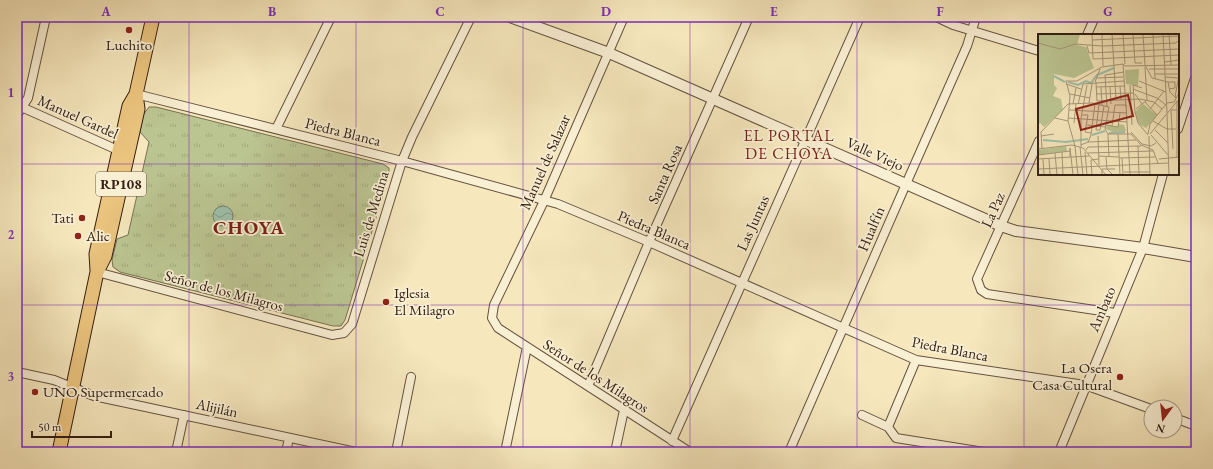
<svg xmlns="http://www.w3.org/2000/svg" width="1213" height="469" viewBox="0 0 1213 469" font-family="'EB Garamond',serif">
<defs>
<pattern id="grass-tufts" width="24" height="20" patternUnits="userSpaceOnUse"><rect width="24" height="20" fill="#bbc591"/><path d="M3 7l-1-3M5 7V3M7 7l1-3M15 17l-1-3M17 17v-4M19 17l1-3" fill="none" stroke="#a1a97c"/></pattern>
<pattern id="water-waves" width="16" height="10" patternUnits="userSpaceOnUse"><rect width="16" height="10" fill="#9ec1ab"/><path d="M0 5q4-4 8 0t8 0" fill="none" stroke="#819c8a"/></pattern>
</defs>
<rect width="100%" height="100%" fill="#f6e7bc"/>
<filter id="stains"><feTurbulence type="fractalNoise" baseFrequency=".005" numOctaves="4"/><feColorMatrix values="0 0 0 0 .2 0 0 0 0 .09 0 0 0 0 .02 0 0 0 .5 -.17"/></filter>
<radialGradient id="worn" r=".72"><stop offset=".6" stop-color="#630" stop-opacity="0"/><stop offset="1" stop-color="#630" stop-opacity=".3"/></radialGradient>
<path fill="url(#grass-tufts)" stroke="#777254" d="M149 107H156L383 164 389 168V175L345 320 341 326H333L120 272 113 267 112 260 117 239 128 235 149 142 140 132 143 115Z"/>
<path fill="url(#water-waves)" stroke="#73816f" d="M213 216a10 10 0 1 1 20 0a10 10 0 1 1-20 0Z"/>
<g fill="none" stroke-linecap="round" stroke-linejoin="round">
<g stroke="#645240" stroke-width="10">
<path id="minor" d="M624 17 544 201 494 305 492 318 498 328 690 452
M936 17 953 25 1039 51
M1087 35 1095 17
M136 94 402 161 558 204 649 242 916 360 1085 385 1151 409
M17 105 122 152
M17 115 28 98 46 17
M276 129 331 17
M1178 129 1196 75
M1039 141 977 279 981 290 987 294 1115 313
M97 272 332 335 344 333 352 324 402 161 412 137 471 17
M17 372 54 380 94 396 356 452
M588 386 649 242 749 17
M862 415 888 427 896 438 984 452
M1175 418 1196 426
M888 427 916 360
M672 441 860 17
M176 452 184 415
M286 452 289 438
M396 452 411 377
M505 452 527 347
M615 452 624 410
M789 452 906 184 967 46 976 17
M1059 452 1143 248 1163 174"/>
</g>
<g stroke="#645240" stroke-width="12">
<path id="tertiary" d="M510 17 609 53 1001 226 1016 231 1143 248 1196 257"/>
</g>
<g stroke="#332016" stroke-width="15">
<path id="primary" d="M97 270 96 254 129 106 136 94 153 17
M59 452 97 272 105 256 138 109 136 94"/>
</g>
<use href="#minor" stroke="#f9efd3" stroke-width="8"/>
<use href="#tertiary" stroke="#f9efd3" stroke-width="10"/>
<use href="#primary" stroke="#ebc47e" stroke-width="13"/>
</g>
<path fill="none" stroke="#7b2cbf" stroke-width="1" stroke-opacity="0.55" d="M189 17V452M356 17V452M523 17V452M690 17V452M857 17V452M1024 17V452M17 164H1039M1178 164H1196M17 305H1196"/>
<g fill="#8f2418" stroke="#f9efd3" stroke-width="1.5">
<circle cx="129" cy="30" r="4"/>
<circle cx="82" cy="218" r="4"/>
<circle cx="78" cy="236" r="4"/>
<circle cx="386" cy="302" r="4"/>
<circle cx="1120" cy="377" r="4"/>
<circle cx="35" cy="392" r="4"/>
</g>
<g text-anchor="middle" stroke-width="3.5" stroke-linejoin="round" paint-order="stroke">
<rect fill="#f9efd3" stroke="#6e5e4f" stroke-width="1" x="96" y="172" width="50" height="24" rx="3"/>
<g font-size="14" font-weight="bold" fill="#332016">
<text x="121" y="189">RP108</text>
</g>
<g font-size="15" fill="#332016" stroke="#f9efd3" text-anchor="start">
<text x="129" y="50" text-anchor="middle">Luchito</text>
<text x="74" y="223" text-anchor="end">Tati</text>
<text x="86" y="241">Alic</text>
<text x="394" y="298">Iglesia<tspan x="394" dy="17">El Milagro</tspan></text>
<text x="1112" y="373" text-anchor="end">La Osera<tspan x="1112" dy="17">Casa Cultural</tspan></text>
<text x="43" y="397">UNO Supermercado</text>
</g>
<g font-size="15" fill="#332016" stroke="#f9efd3">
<text transform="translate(78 117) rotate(24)" y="5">Manuel Gardel</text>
<text transform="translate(343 132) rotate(14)" y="5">Piedra Blanca</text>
<text transform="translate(875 154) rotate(24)" y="5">Valle Viejo</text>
<text transform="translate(545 162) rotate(-66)" y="5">Manuel de Salazar</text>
<text transform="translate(665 174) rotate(-66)" y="5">Santa Rosa</text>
<text transform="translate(993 210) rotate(-66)" y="5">La Paz</text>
<text transform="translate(371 214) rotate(-73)" y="5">Luis de Medina</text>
<text transform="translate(753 223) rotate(-66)" y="5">Las Juntas</text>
<text transform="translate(871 229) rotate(-67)" y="5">Hualfín</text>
<text transform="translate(654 230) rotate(23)" y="5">Piedra Blanca</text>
<text transform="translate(224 291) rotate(15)" y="5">Señor de los Milagros</text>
<text transform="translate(1102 309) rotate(-67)" y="5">Ambato</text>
<text transform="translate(950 349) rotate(11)" y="5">Piedra Blanca</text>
<text transform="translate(596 376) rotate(33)" y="5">Señor de los Milagros</text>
<text transform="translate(217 408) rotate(12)" y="5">Alijilán</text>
</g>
<g font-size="16" letter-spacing="1" fill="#7a1f14" stroke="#f9efd3">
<text x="789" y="141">EL PORTAL<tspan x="789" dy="18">DE CHOYA</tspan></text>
</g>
<g font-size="19" font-weight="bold" letter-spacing="1" fill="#7a1f14" stroke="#f9efd3">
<text x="249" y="234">CHOYA</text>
</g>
</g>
<g transform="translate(1038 34)">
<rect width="141" height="141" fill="#f6e7bc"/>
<path d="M0 0H42L39 11 48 13 56 34 36 44 16 40V51L19 54 15 62 23 65 25 76 6 93 2 89 0 91Z" fill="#bbc591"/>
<path d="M28 112 29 117 0 121V116Z" fill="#bbc591"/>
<path d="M101 35 100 52 88 50 87 36ZM105 70 119 81 108 94 101 90 97 78ZM80 90 86 91 88 97 75 98 68 95 69 91 80 93Z" fill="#bbc591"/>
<path fill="none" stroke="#9ec1ab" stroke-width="2" d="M16 42 27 48M30 48 40 51 48 47 53 49 59 41 76 34M71 99 87 98M54 101 67 97M5 106 28 108 50 105"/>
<path fill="none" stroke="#a8977a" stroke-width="1" d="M54 0 55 25 141 21M64 0 65 32M74 0 78 66M85 0 87 30M95 0 97 29H104M105 0 107 31 114 44 130 48 132 58 138 64M115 0 117 45M125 0 129 79M131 0 133 31M54 6 141 2M0 9 22 15 37 10 64 12 138 9 141 6M49 12 51 19 141 15M127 28 141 26M87 32 85 30 88 73M87 32 141 31M111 35H141M117 40H141M127 43 141 44M59 44 85 43M101 47 128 58M57 48 62 35M58 48 59 67M130 48H137V54L131 55M28 50 43 55M92 51 94 91M72 52 73 70M82 52 83 66M58 53 87 52M63 53 64 71M104 54 95 51 97 78 100 89 110 101M95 55 119 64 128 71M32 60 52 64M58 60 96 59M97 60 104 70M137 63 141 41M59 67 102 65 116 68 124 75M107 68 119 81M51 69 54 50M35 70 38 54M40 70 45 50 86 47M61 70 58 96H62L66 72M88 71 92 141M69 73 67 41 86 38M98 75 109 66 107 33M112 75 126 57M31 76 89 79M129 80 131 141M44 81H50L47 98 53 99M17 84 30 87M30 84 89 88M115 87 129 95H138M36 89 38 70M49 91 68 93M68 91 80 93 82 79M74 92 77 71H88M117 96 130 109M93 98 104 110 113 112 118 109M70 100H93L103 111 115 116 120 129M80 100 82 141M110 100 112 90 129 69 136 68 141 59M112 100 141 65M113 101 130 121M3 102 16 100M60 102 61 131M111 102 112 141M50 108 53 101 57 69M43 111 50 108 98 106M37 112 40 141M37 112 30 87 32 62 28 47H39L64 33 85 30M100 112 101 141M42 113 45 141M43 113V84L49 51M4 114 3 98 30 70 54 69 71 73 67 95 70 100 71 123M0 115 34 111 45 114 68 141M135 115 133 76H139M48 116 50 113 103 112M24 118 25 141M47 118 49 141M17 119 19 141M50 119 115 117M0 121 32 117M61 122 81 123M32 123V114L35 141M68 123 69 135 75 141M81 124 117 123M84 124 85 141M139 124V67M0 125 51 122M5 125 6 141M11 125 12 141M121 125 141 123M0 135 131 129M86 138H112M54 141 53 126 61 125M64 141V135H77"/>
<path fill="#8f2418" fill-opacity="0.15" stroke="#8f2418" stroke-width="2" d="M90 61 95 82 43 96 38 75Z"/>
<rect width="141" height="141" fill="none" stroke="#332016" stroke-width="2"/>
</g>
<rect width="1213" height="469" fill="none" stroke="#f6e7bc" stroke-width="44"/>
<g transform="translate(1163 419) rotate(195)"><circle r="19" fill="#f9efd3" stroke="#aa9c87"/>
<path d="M0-3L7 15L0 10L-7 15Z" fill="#8f2418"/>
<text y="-6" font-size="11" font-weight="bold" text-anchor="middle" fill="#332016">N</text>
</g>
<path d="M32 431v6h79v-6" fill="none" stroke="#332016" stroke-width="2"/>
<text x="38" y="431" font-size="12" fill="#332016" stroke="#f9efd3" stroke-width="3" paint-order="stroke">50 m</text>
<rect x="22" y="22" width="1169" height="425" fill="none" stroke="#7b2cbf" stroke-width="1.5"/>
<g font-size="13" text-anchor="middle" font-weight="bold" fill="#7b2cbf">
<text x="106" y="16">A</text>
<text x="272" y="16">B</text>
<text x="440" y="16">C</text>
<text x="606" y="16">D</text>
<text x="774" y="16">E</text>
<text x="940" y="16">F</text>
<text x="1108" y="16">G</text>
<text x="11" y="97">1</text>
<text x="11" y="239">2</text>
<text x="11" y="381">3</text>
</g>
<rect width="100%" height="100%" filter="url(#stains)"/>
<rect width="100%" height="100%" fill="url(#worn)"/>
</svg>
